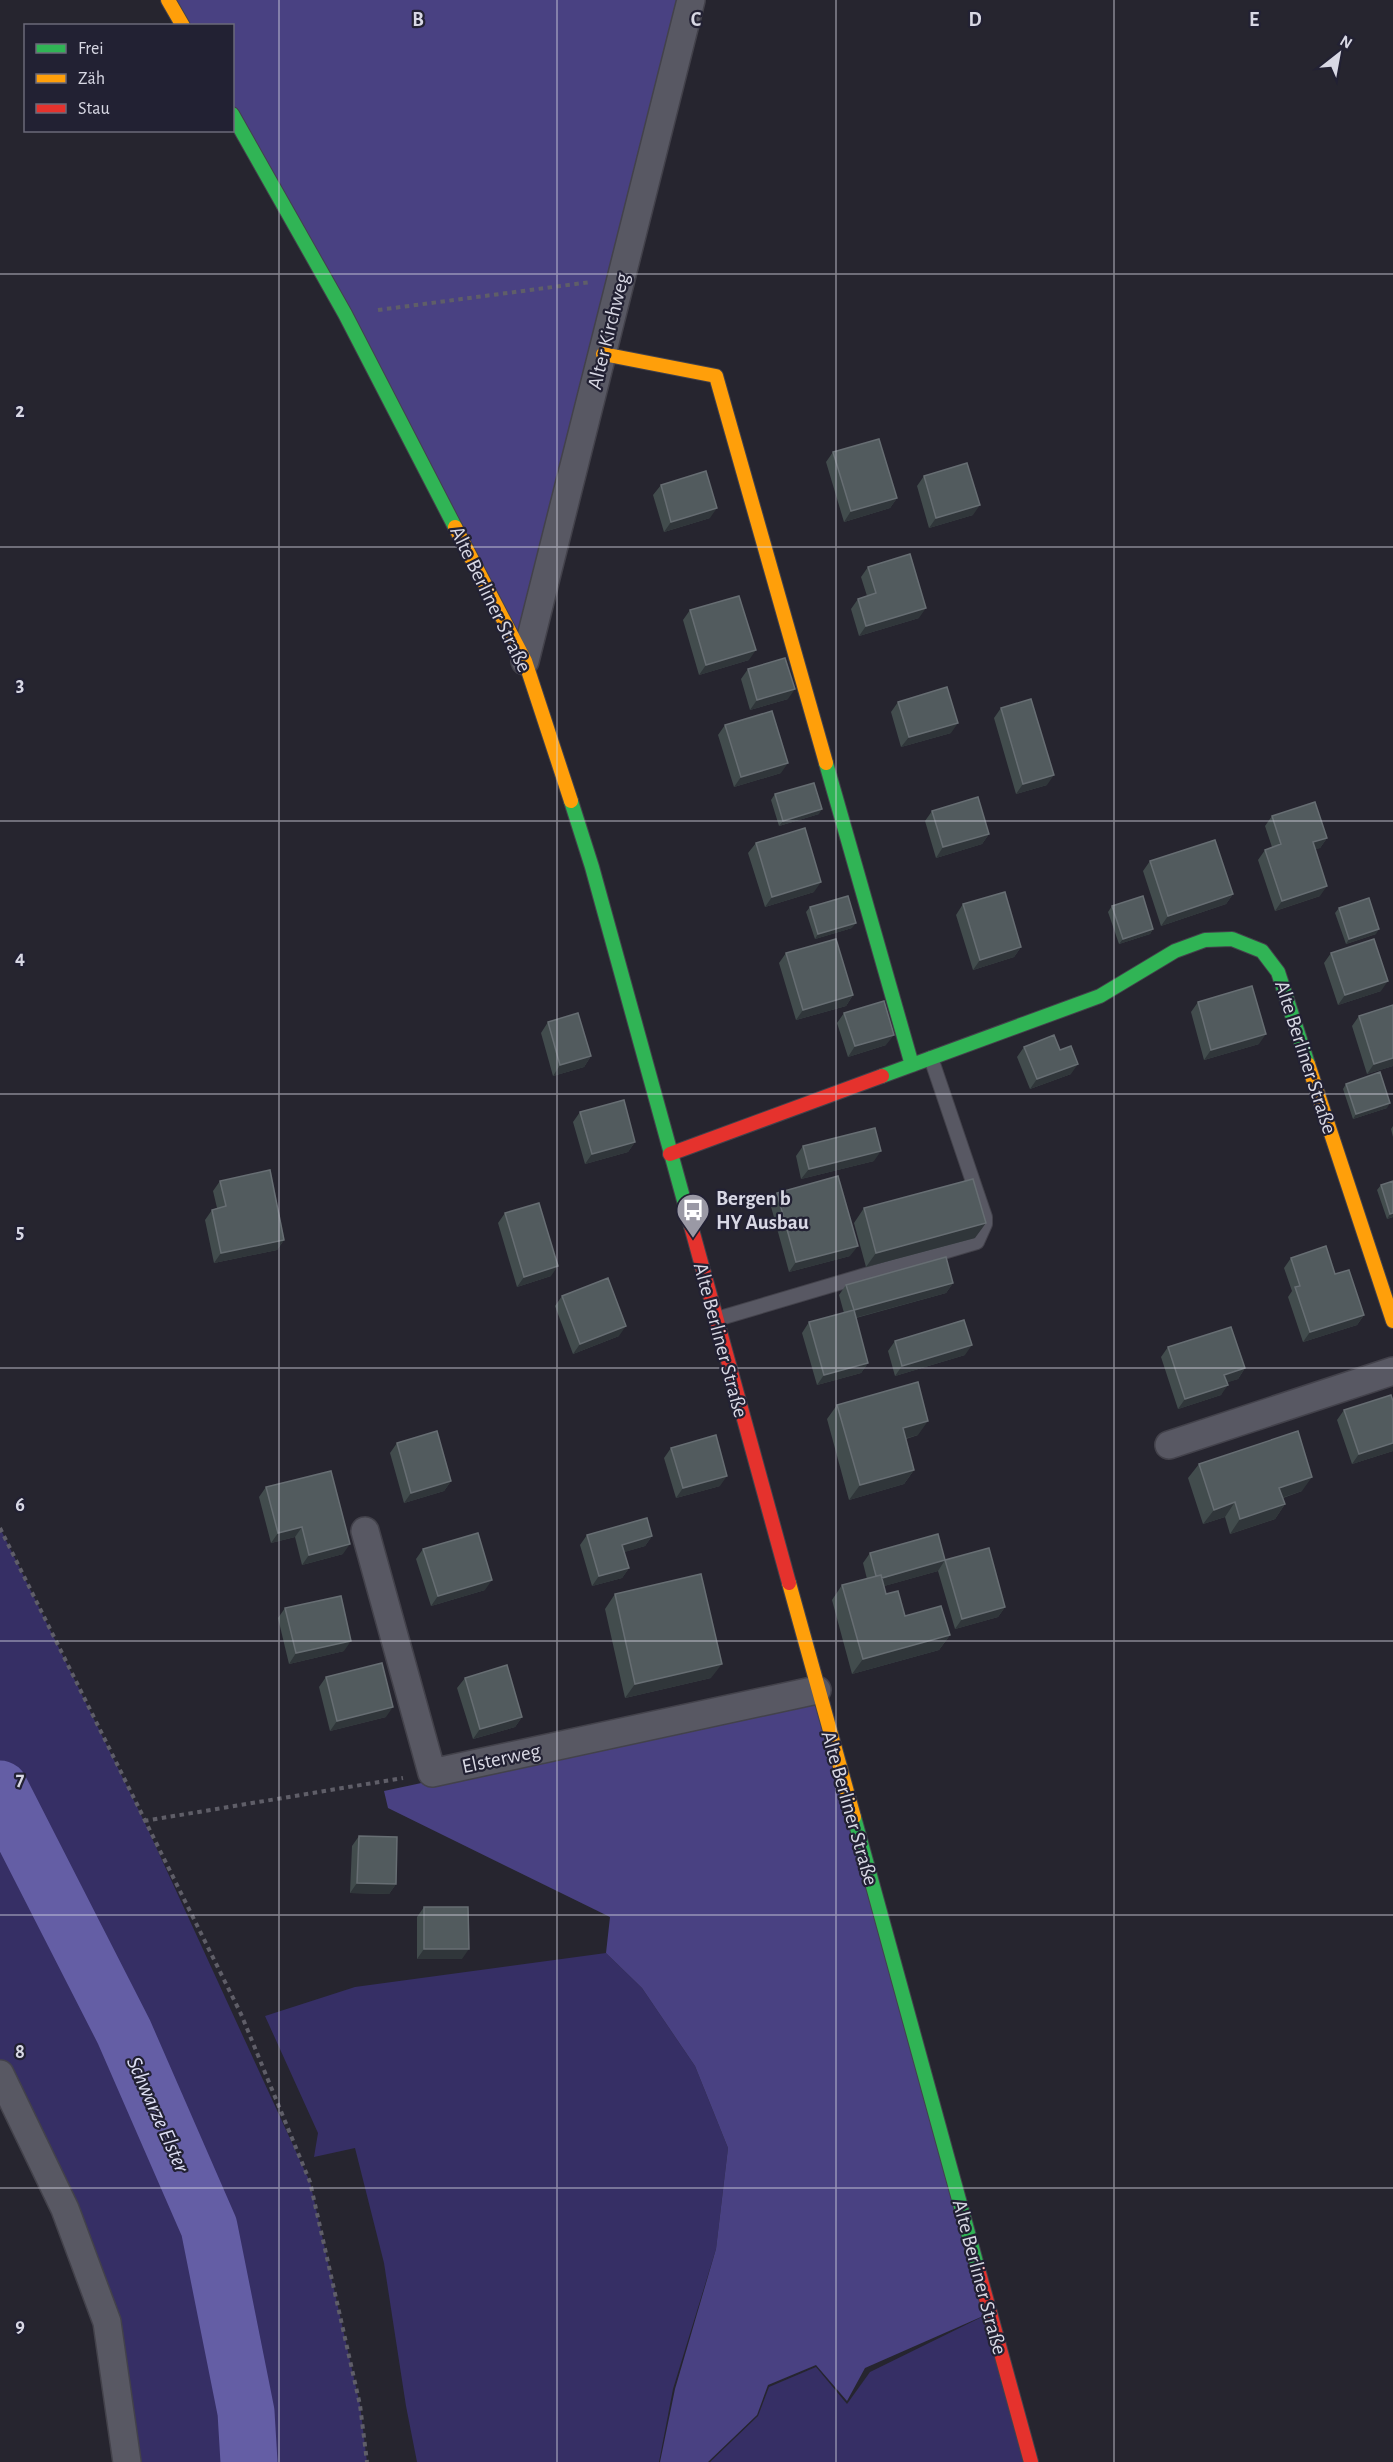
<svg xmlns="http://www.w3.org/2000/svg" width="1393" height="2462" viewBox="0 0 1393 2462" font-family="'Alegreya Sans',sans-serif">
<rect width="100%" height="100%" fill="#26252f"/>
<path fill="#362f65" d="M0 1528 144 1821 310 2182 360 2405 367 2462H127L107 2322 0 2074Z
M606 1953 642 1988 695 2066 728 2148 716 2249 673 2389 659 2462H417L406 2406 384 2263 355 2148 314 2157 318 2133 265 2016 355 1987Z
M990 2313 1030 2462H710L758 2416 769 2387 816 2367 847 2404 870 2372Z"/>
<path fill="#494182" d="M169 0H691L525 660 233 113 232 26 183 25Z
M819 1698 990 2313 865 2368 847 2401 816 2365 768 2385 757 2415 708 2462H660L675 2389 716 2249 728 2148 695 2066 642 1988 606 1953 610 1917 388 1808 384 1791Z"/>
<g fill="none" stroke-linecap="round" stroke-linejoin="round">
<path stroke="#645ea5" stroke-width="57" d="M0 1789 124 2032 209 2227 246 2412 249 2462"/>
<g stroke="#43424b" stroke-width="16">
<path id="lane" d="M717 1319 977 1242 985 1224V1217L931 1058"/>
</g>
<g stroke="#43424b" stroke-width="30">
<path id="street" d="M525 661 691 0
M1169 1445 1393 1371
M365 1531 432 1773 817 1690
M0 2074 65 2209 107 2322 127 2462"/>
</g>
<g stroke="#43424b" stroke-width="16">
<path id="fast" d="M232 114 345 314 455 527
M826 763 912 1065
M571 801 592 867 691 1226
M882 1076 1100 996 1175 951 1205 940 1232 939 1262 951 1278 972 1308 1064
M854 1817 978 2269"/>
</g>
<g stroke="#43424b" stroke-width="16">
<path id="slow" d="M168 0 183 26
M603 354 716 376 826 763
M455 527 525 661 571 801
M1308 1064 1393 1321
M789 1583 854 1817"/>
</g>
<g stroke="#43424b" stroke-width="16">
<path id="jam" d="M670 1154 882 1076
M691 1226 789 1583
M978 2269 1031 2462"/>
</g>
<path stroke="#5f5e68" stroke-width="4" stroke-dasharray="4.5 4.5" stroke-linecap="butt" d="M378 310 591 282
M0 1528 241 2014 310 2182 360 2405 367 2462
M144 1821 403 1778"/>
<use href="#lane" stroke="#585863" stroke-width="14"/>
<use href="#street" stroke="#585863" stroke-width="27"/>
<use href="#fast" stroke="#30b455" stroke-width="14"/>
<use href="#slow" stroke="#ff9f0a" stroke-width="14"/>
<use href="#jam" stroke="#e5322d" stroke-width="14"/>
</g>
<path fill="#424c4d" d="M833 452 897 498 890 508 844 522 826 462Z
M924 476 973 515 929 528 917 486Z
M661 485 710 518 664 532 653 495Z
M868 567 919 618 859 636 851 609 858 599 867 596 861 577Z
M690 610 749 660 699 675 683 620Z
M748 669 788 699 750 710 741 679Z
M898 702 951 733 901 747 891 712Z
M1001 708 1047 785 1016 794 994 718Z
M725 725 781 773 734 787 718 735Z
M775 794 819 814 779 826 771 800Z
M932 811 989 834 982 844 936 858 925 821Z
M1272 816 1327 838 1320 848 1315 849 1320 896 1275 911 1258 860 1265 850 1272 847 1265 826Z
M756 843 814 892 765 907 748 853Z
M1150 861 1233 894 1226 904 1161 926 1143 871Z
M963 904 1021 947 1014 957 973 970 956 915Z
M1112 906 1153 929 1150 934 1119 944 1108 912Z
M810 907 852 928 815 939 806 912Z
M1339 908 1376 934 1346 944 1335 913Z
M786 953 853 995 846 1006 796 1020 779 963Z
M1331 953 1381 991 1338 1005 1324 963Z
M1198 1002 1259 1044 1204 1060 1191 1012Z
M1393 1005V1066L1367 1074 1352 1026 1359 1016Z
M844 1013 886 1045 848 1057 837 1023Z
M548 1022 591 1056 584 1067 553 1076 541 1033Z
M1024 1047 1071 1074 1030 1089 1017 1057Z
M1346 1084 1387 1108 1353 1119 1343 1089Z
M580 1112 635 1142 628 1152 585 1164 573 1122Z
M1393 1126V1137L1391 1129Z
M803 1146 874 1161 801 1179 796 1156Z
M220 1181 284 1240 277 1250 214 1263 205 1220 212 1210 217 1208 213 1191Z
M1393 1181V1217L1387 1219 1377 1190 1381 1185Z
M777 1193 850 1256 789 1272 770 1203Z
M864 1208 975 1238 866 1267 854 1223Z
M505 1213 551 1276 517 1287 498 1223Z
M1291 1258 1335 1274 1364 1315 1357 1325 1303 1342 1288 1297 1292 1291 1284 1268Z
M953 1283 946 1293 856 1318 868 1363 861 1373 817 1385 802 1333 809 1322 844 1313 839 1295 846 1285Z
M562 1296 619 1336 573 1354 555 1306Z
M895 1341 965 1355 895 1376 888 1351Z
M1168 1347 1245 1368 1238 1379 1227 1382 1221 1395 1178 1409 1161 1357Z
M837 1405 918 1435 906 1439 914 1470 904 1484 849 1500 827 1419Z
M1344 1410 1393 1451 1352 1464 1337 1420Z
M397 1443 451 1481 444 1491 404 1503 390 1453Z
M671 1448 720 1486 676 1498 664 1458Z
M1199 1464 1302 1491 1283 1498 1285 1504 1275 1519 1230 1534 1225 1517 1203 1524 1188 1478Z
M266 1487 343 1554 302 1565 295 1537 271 1543 259 1497Z
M587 1535 652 1536 645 1546 624 1552 629 1568 622 1578 592 1586 580 1545Z
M423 1549 485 1590 431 1606 416 1559Z
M870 1553 945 1560 1005 1607 998 1617 955 1629 938 1571 884 1586 886 1594 905 1616 950 1635 939 1650 852 1674 832 1600 842 1585 867 1579 863 1563Z
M615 1594 711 1678 625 1698 605 1609Z
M285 1608 344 1651 289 1664 278 1618Z
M326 1677 386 1717 330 1731 319 1687Z
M465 1678 522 1717 515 1727 473 1739 457 1688Z
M359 1836 396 1884 389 1894 350 1893 352 1846Z
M424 1907 462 1959H417V1917Z"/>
<path fill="#30363a" d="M897 498 890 508 844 522 851 511Z
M980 505 973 515 929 528 936 518Z
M717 508 710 518 664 532 671 522Z
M926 608 919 618 859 636 866 626Z
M756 650 749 660 699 675 706 665Z
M795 689 788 699 750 710 757 700Z
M958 723 951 733 901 747 909 737Z
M788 763 781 773 734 787 741 777Z
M1054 775 1047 785 1016 794 1023 784Z
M822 809 819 814 779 826 783 821Z
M989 834 982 844 936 858 943 847Z
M1327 838 1320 848 1306 852 1313 842Z
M821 882 814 892 765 907 772 897Z
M1327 886 1320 896 1275 911 1282 901Z
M1233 894 1226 904 1161 926 1168 916Z
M856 923 852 928 815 939 818 934Z
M1153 929 1150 934 1119 944 1123 939Z
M1379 929 1376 934 1346 944 1349 939Z
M1021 947 1014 957 973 970 980 960Z
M1388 981 1381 991 1338 1005 1345 995Z
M853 995 846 1006 796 1020 803 1010Z
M1266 1034 1259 1044 1204 1060 1211 1050Z
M894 1035 886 1045 848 1057 855 1046Z
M591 1056 584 1067 553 1076 560 1065Z
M1393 1058V1066L1367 1074 1374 1064Z
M1078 1064 1071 1074 1030 1089 1037 1079Z
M1390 1103 1387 1108 1353 1119 1356 1114Z
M635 1142 628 1152 585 1164 592 1154Z
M881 1151 874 1161 801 1179 809 1169Z
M1393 1213V1217L1387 1219 1390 1214Z
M986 1223 975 1238 866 1267 876 1253Z
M284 1240 277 1250 214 1263 221 1253Z
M858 1246 850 1256 789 1272 796 1262Z
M558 1266 551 1276 517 1287 524 1277Z
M953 1283 946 1293 847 1320 854 1310Z
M1364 1315 1357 1325 1303 1342 1310 1332Z
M626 1326 619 1336 573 1354 580 1344Z
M972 1345 965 1355 895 1376 902 1366Z
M868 1363 861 1373 817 1385 824 1375Z
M1245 1368 1238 1379 1217 1386 1224 1375Z
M1228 1385 1221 1395 1178 1409 1185 1399Z
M928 1421 918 1435 892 1442 903 1428Z
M1393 1443V1451L1352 1464 1359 1454Z
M914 1470 904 1484 849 1500 860 1485Z
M727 1476 720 1486 676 1498 683 1488Z
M1312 1477 1302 1491 1269 1502 1279 1488Z
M451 1481 444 1491 404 1503 411 1493Z
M1235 1502 1225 1517 1203 1524 1214 1510Z
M1285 1504 1275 1519 1230 1534 1240 1519Z
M302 1527 295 1537 271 1543 278 1533Z
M652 1536 645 1546 615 1555 622 1545Z
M350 1544 343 1554 302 1565 309 1555Z
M945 1560 938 1571 870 1590 877 1580Z
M629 1568 622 1578 592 1586 599 1576Z
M492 1580 485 1590 431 1606 438 1596Z
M1005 1607 998 1617 955 1629 962 1619Z
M950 1635 939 1650 852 1674 863 1659Z
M351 1641 344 1651 289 1664 296 1653Z
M722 1664 711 1678 625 1698 635 1684Z
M393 1707 386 1717 330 1731 337 1721Z
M522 1717 515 1727 473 1739 480 1729Z
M357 1883 396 1884 389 1894 350 1893Z
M424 1949H469L462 1959H417Z"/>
<path fill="#525b5e" stroke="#676e73" stroke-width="1.5" d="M879 439 897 498 851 511 833 452Z
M967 463 980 505 936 518 924 476Z
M706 471 717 508 671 522 661 485Z
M910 554 926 608 866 626 858 599 876 593 868 567Z
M739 596 756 650 706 665 690 610Z
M785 658 795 689 757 700 748 669Z
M947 687 958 723 909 737 898 702Z
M1031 699 1054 775 1023 784 1001 708Z
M772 711 788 763 741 777 725 725Z
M814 783 822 809 783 821 775 794Z
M978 797 989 834 943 847 932 811Z
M1315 802 1327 838 1313 842 1327 886 1282 901 1265 850 1281 844 1272 816Z
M805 828 821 882 772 897 756 843Z
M1215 840 1233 894 1168 916 1150 861Z
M1005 892 1021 947 980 960 963 904Z
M848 896 856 923 818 934 810 907Z
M1143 896 1153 929 1123 939 1112 906Z
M1369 898 1379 929 1349 939 1339 908Z
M836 939 853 995 803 1010 786 953Z
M1374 939 1388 981 1345 995 1331 953Z
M1252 986 1266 1034 1211 1050 1198 1002Z
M884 1001 894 1035 855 1046 844 1013Z
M1393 1005V1058L1374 1064 1359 1016Z
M578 1013 591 1056 560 1065 548 1022Z
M1054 1035 1060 1050 1071 1046 1078 1064 1037 1079 1024 1047Z
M1380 1072 1390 1103 1356 1114 1346 1084Z
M624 1100 635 1142 592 1154 580 1112Z
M875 1128 881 1151 809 1169 803 1146Z
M270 1170 284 1240 221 1253 212 1210 226 1206 220 1181Z
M838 1176 858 1246 796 1262 777 1193Z
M973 1179 986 1223 876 1253 864 1208Z
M1393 1181V1213L1390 1214 1381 1185Z
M539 1203 558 1266 524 1277 505 1213Z
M1326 1246 1335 1274 1349 1270 1364 1315 1310 1332 1295 1287 1300 1286 1291 1258Z
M946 1257 953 1283 854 1310 846 1285Z
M608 1278 626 1326 580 1344 562 1296Z
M854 1310 868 1363 824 1375 809 1322Z
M964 1320 972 1345 902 1366 895 1341Z
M1231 1327 1245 1368 1224 1375 1228 1385 1185 1399 1168 1347Z
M918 1382 928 1421 903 1428 914 1470 860 1485 837 1405Z
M1391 1395 1393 1401V1443L1359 1454 1344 1410Z
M437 1431 451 1481 411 1493 397 1443Z
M1298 1431 1312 1477 1279 1488 1285 1504 1240 1519 1235 1502 1214 1510 1199 1464Z
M716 1435 727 1476 683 1488 671 1448Z
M331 1471 350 1544 309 1555 302 1527 278 1533 266 1487Z
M647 1518 652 1536 622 1545 629 1568 599 1576 587 1535Z
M478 1533 492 1580 438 1596 423 1549Z
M938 1534 945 1560 989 1548 1005 1607 962 1619 945 1560 882 1578 881 1575 876 1576 870 1553Z
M701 1574 722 1664 635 1684 615 1594Z
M881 1575 886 1594 898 1591 905 1616 941 1606 950 1635 863 1659 842 1585Z
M341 1596 351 1641 296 1653 285 1608Z
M382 1663 393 1707 337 1721 326 1677Z
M507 1665 522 1717 480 1729 465 1678Z
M359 1836 397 1837 396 1884 357 1883Z
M424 1907H468L469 1949H424Z"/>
<path fill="none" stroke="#d8d8e4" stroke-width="1.5" stroke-opacity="0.55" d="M279 0V2462M557 0V2462M836 0V2462M1114 0V2462M0 274H1393M0 547H1393M0 821H1393M0 1094H1393M0 1368H1393M0 1641H1393M0 1915H1393M0 2188H1393"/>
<defs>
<g id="bus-pin" transform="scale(1.725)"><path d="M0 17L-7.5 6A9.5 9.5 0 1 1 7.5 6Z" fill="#9a99a5" stroke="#222133"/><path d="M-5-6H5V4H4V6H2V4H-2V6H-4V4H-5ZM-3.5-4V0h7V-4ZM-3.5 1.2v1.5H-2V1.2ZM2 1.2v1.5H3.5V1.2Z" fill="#fff"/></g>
</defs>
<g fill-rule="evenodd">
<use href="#bus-pin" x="693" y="1210"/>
</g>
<g text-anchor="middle" stroke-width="4.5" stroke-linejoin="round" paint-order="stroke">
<g font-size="21" fill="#d8d8e4" stroke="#222133">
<text transform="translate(608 331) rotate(-76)" y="7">Alter Kirchweg</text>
<text transform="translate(491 599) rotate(64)" y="7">Alte Berliner Straße</text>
<text transform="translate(1306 1057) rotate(72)" y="7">Alte Berliner Straße</text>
<text transform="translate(721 1340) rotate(75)" y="7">Alte Berliner Straße</text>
<text transform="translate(501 1758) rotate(-12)" y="7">Elsterweg</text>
<text transform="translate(850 1808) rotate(74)" y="7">Alte Berliner Straße</text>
<text transform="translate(980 2277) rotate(75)" y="7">Alte Berliner Straße</text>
</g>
<g font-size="21" font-weight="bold" fill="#d8d8e4" stroke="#222133" text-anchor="start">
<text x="716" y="1205">Bergen b<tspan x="716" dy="24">HY Ausbau</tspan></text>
</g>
<g font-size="22" font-style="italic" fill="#e0e1f6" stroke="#222133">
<text transform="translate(159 2114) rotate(66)" y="8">Schwarze Elster</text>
</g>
</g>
<g font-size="20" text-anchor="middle" font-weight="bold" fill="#d8d8e4" stroke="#222133" stroke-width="4.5" stroke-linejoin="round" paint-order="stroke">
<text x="418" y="26">B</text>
<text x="696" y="26">C</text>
<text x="975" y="26">D</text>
<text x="1254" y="26">E</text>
<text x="20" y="417">2</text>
<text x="20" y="691">3</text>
<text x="20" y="964">4</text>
<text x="20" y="1238">5</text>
<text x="20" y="1511">6</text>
<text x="20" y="1785">7</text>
<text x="20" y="2058">8</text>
<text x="20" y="2332">9</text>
</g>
<rect x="24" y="24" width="210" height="108" fill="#222133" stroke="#6b6a7a" stroke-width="1.5"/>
<rect x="36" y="44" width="30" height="9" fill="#30b455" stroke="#6b6a7a" stroke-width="1.5"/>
<text x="78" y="54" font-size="18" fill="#d8d8e4">Frei</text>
<rect x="36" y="74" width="30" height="9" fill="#ff9f0a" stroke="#6b6a7a" stroke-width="1.5"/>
<text x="78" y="84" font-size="18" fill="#d8d8e4">Zäh</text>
<rect x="36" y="104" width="30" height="9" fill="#e5322d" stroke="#6b6a7a" stroke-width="1.5"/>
<text x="78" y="114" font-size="18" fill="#d8d8e4">Stau</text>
<g transform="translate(1339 54) rotate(31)" stroke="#222133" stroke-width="4.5" paint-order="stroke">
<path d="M0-4.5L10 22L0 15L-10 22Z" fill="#d8d8e4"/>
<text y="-9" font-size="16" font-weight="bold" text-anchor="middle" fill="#d8d8e4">N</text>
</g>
</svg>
